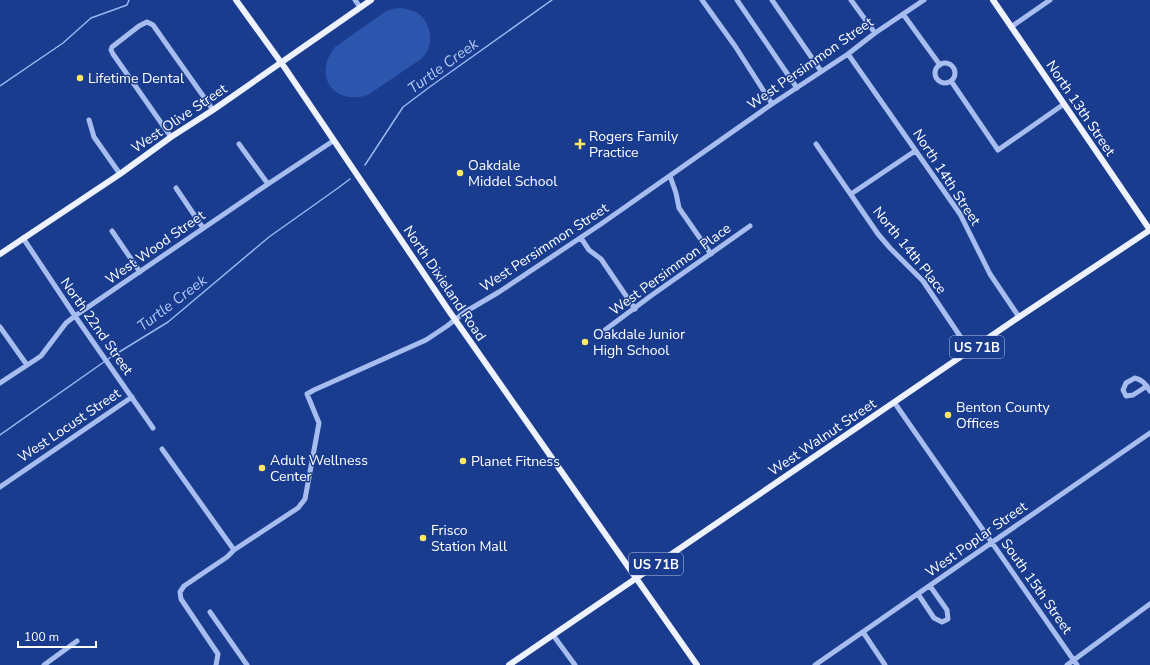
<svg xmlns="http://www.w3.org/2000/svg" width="1150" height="665" viewBox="0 0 1150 665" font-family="'Nunito Sans',sans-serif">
<rect width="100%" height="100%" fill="#193c8f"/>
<path fill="#2c55ad" d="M401 8C406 9 411 10 416 12 429 19 434 39 427 52 425 54 423 57 421 59L368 95C334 106 312 76 335 47L385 12 392 9Z"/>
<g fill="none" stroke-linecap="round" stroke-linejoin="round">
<path stroke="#99b6f1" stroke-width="1.5" d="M0 86 63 43 91 18 127 5 129 0
M365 165 403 107 431 86 552 0
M0 435 111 357 168 322 269 237 338 188 350 179"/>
<path stroke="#a7bdef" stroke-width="5" d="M355 0 360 7
M702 0 735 46 772 104
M737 0 797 88
M772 0 821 71
M851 0 875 33
M903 14 940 65
M1011 27 1050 0
M848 54 960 214 990 274 1019 317
M935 73a10 10 0 1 1 20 0a10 10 0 1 1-20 0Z
M951 81 998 150 1064 104
M89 120 94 137 120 174
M171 137 113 54 111 50 112 47 139 26 147 22 153 25 213 110
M239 144 268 184
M816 144 878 234 890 248 923 281 970 351
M670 176 676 193 679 208 711 254
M176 188 203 228
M851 194 915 151
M112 231 140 272
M23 238 75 316 153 428
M581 238 589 250 601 259 635 309
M0 327 27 365
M605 330 652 295 750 226
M0 383 41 356 66 323 75 316 268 184 333 141
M1147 386 1133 395 1126 396 1123 390 1126 383 1135 378C1143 380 1145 384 1150 391
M894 402 1077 665
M162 449 234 550 227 557 184 586 180 592 181 599 218 654 216 665
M0 487 132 397
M234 550 298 508 305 499 319 423 307 394 314 390 426 340 447 326 465 312 499 292 601 224 772 104 848 54 875 33 924 0
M918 594 934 618 942 622 948 619 947 610 930 586
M210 612 247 665
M863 632 885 665
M553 635 575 665
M44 665 77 641
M815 665 1150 433
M1067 665 1150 604"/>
<path stroke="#eef2ff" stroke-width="6" d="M236 0 285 68 449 311 697 665
M0 254 120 174 171 137 213 110 371 0
M509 665 1022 315 1150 230 993 0"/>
</g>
<g fill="#ffe864" stroke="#193c8f" stroke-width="1.5">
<circle cx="80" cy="78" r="4"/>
<path d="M578 138h4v4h4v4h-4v4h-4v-4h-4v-4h4z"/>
<circle cx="460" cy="173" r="4"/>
<circle cx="585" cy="342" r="4"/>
<circle cx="948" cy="415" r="4"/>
<circle cx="463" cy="461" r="4"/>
<circle cx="262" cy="468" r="4"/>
<circle cx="423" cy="538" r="4"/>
</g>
<g text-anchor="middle" stroke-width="3" stroke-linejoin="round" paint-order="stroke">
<g fill="#193c8f" stroke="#bac4dd" stroke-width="1">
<rect x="950" y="336" width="54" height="22" rx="3"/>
<rect x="629" y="553" width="54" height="22" rx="3"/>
</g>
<g font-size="13" font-weight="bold" fill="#fff">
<text x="977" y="352">US 71B</text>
<text x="656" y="569">US 71B</text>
</g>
<g font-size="14" fill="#fff" stroke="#193c8f">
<text transform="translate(810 63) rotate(-35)" y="5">West Persimmon Street</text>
<text transform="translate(1081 108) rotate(56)" y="5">North 13th Street</text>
<text transform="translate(179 118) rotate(-34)" y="5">West Olive Street</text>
<text transform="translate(947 177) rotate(57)" y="5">North 14th Street</text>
<text transform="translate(155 247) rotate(-35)" y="5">West Wood Street</text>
<text transform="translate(544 247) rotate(-33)" y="5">West Persimmon Street</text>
<text transform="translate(910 250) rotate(51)" y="5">North 14th Place</text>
<text transform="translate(670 269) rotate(-36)" y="5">West Persimmon Place</text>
<text transform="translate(445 283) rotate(56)" y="5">North Dixieland Road</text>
<text transform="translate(97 326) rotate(55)" y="5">North 22nd Street</text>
<text transform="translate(69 425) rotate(-34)" y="5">West Locust Street</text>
<text transform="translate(822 437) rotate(-34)" y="5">West Walnut Street</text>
<text transform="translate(976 539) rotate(-35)" y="5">West Poplar Street</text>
<text transform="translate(1037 586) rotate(55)" y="5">South 15th Street</text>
</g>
<g font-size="14" fill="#fff" stroke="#193c8f" text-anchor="start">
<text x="88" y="83">Lifetime Dental</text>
<text x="589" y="141">Rogers Family<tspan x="589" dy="16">Practice</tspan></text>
<text x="468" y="170">Oakdale<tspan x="468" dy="16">Middel School</tspan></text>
<text x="593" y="339">Oakdale Junior<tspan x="593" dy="16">High School</tspan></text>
<text x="956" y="412">Benton County<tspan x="956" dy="16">Offices</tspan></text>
<text x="270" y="465">Adult Wellness<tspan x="270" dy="16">Center</tspan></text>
<text x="471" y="466">Planet Fitness</text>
<text x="431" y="535">Frisco<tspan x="431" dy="16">Station Mall</tspan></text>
</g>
<g font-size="15" font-style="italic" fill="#b3c8f6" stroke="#193c8f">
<text transform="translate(443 66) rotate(-36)" y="5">Turtle Creek</text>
<text transform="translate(172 303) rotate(-37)" y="5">Turtle Creek</text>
</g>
</g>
<path d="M18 641v6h78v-6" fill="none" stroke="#ffffff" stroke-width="2"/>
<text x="24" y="641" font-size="12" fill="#ffffff" stroke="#193c8f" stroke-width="3" paint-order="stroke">100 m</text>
</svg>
